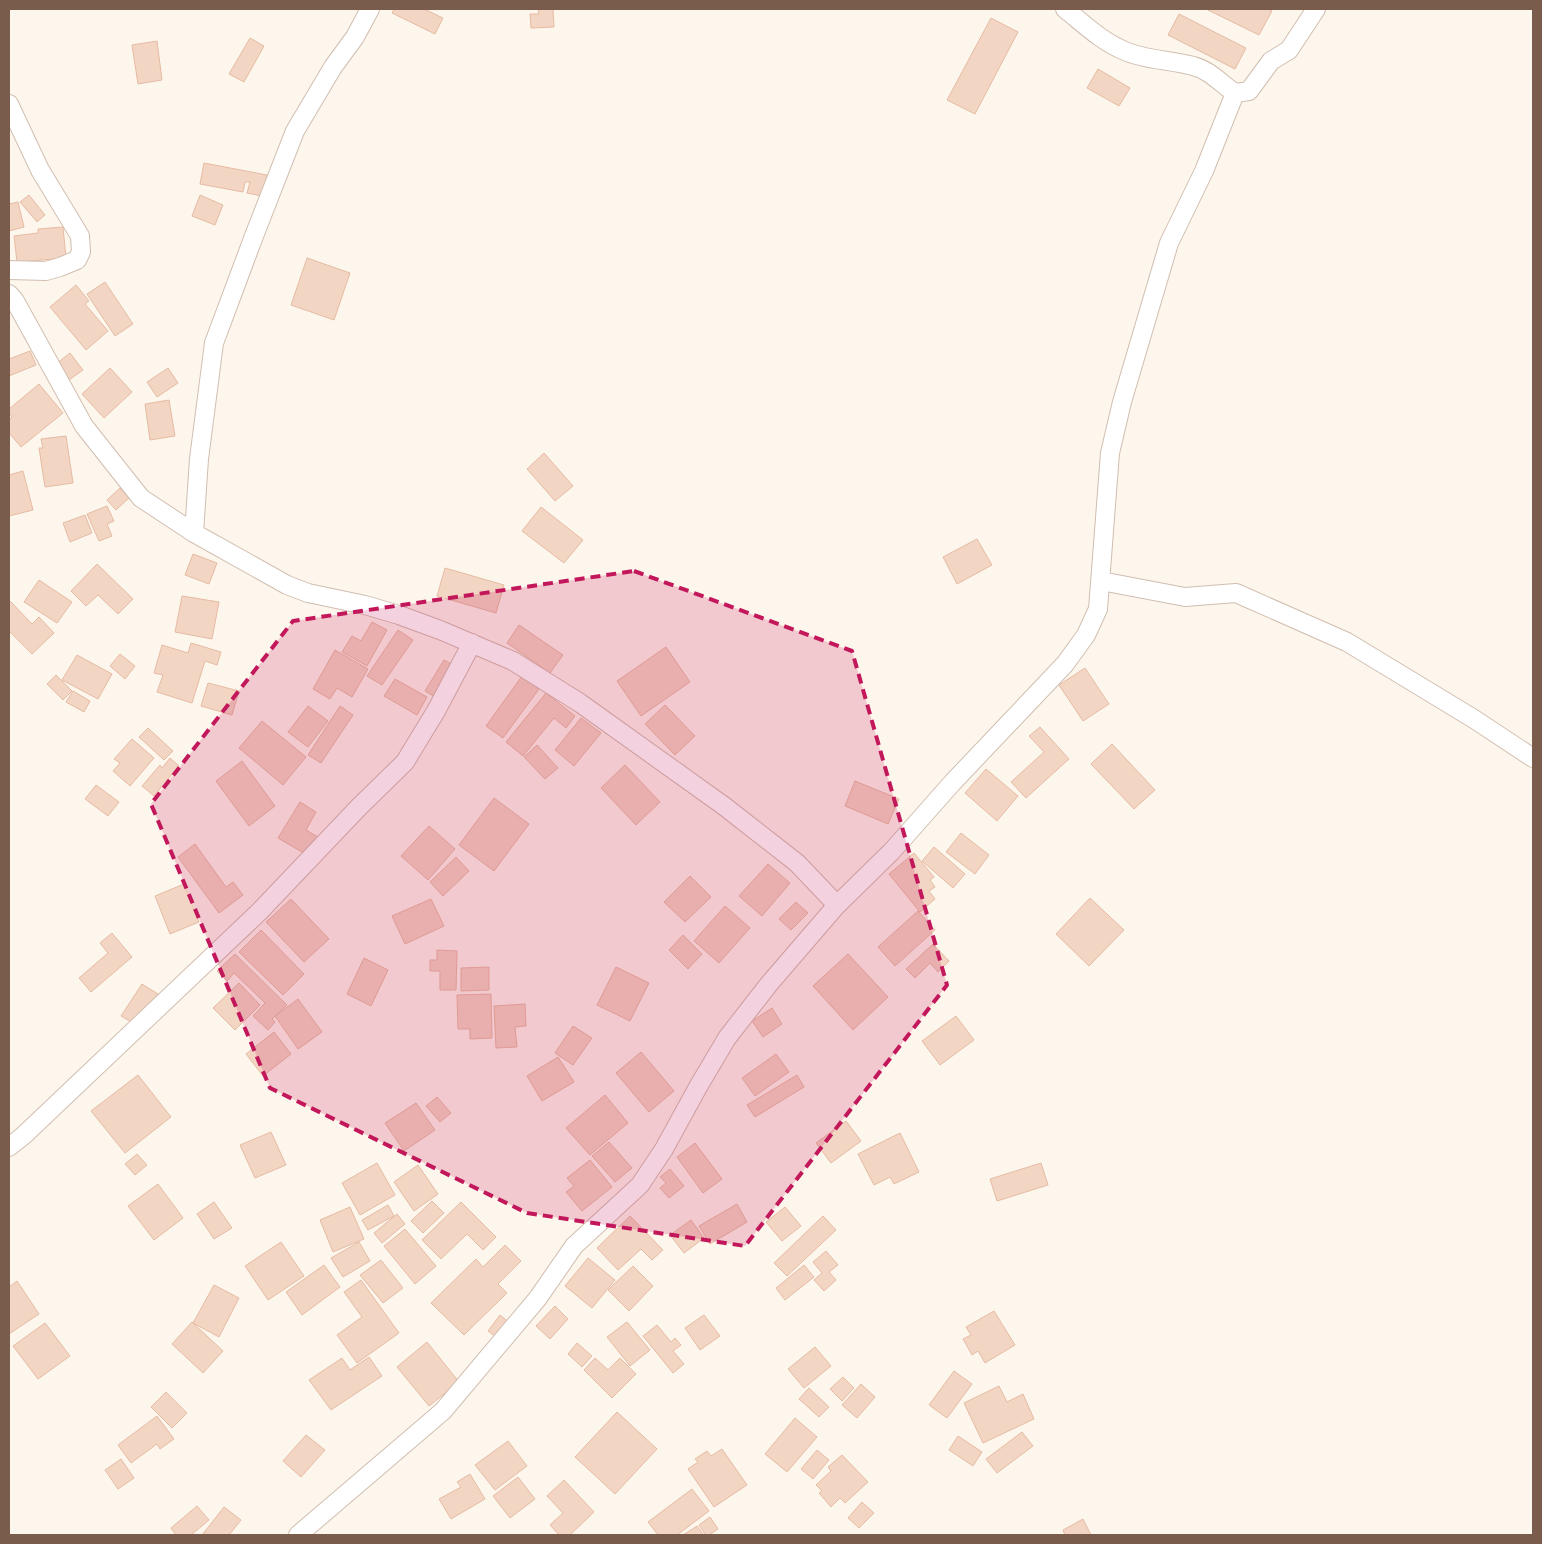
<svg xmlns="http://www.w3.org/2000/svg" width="1542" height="1544" viewBox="0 0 1542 1544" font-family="'Golos Text',sans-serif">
<rect width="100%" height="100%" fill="#fdf6ec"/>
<path fill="#f3d5c3" stroke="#e6bba3" d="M394 9H424L443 18 435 34 392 13Z
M538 9H553L554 27 531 28 530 14H539Z
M1206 9H1268L1272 11 1259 35Z
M1179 14 1246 48 1235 69 1168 35Z
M991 18 1018 32 975 114 947 100Z
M250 38 264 46 244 82 229 74Z
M157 41 162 80 138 84 132 45Z
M1098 69 1130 88 1119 106 1087 88Z
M204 163 267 175 262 196 247 193 250 182H245L243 192 200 184Z
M29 195 45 215 37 222 20 202Z
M200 195 223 205 215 225 192 216Z
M18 202 24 227 9 231V204Z
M63 227 66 258 17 262 14 236 38 233V229Z
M307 258 350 273 334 320 291 305Z
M105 282 133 324 115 336 87 294Z
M76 285 89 301 85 304 108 331 86 350 50 307Z
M30 351 36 365 9 376V359Z
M70 353 83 370 69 380 56 364Z
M110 368 132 392 104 418 82 394Z
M168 368 178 383 157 397 147 382Z
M39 384 63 413 21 447 9 433V420L12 417 9 413V409Z
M169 400 175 436 150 440 145 404Z
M66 436 73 483 45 487 39 448H43L41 439Z
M544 453 573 486 555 501 527 469Z
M23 471 33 510 9 516V475Z
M120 488 129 498 116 510 107 500Z
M107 506 114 521 107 524 112 536 99 541 87 514Z
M541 507 583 540 564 563 522 531Z
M85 515 92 533 70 542 63 523Z
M977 539 992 565 957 584 943 557Z
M193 554 217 563 209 584 185 575Z
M97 564 133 599 118 614 98 595 86 606 71 591Z
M445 568 504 585 496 613 437 596Z
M39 580 72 602 57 623 24 602Z
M182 596 219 602 212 639 175 632Z
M10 601 32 624 39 617 54 633 32 654 9 631V603Z
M372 622 387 630 367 666 342 652 352 636 361 641Z
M519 625 563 655 550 673 507 643Z
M398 630 413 640 382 685 367 676Z
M191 643 221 652 217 665 205 661 192 703 157 692 163 675 154 673 162 645 188 653Z
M666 647 690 682 641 716 617 681Z
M335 650 368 669 352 697 337 688 330 699 313 689Z
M120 654 135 666 125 679 110 666Z
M77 655 112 674 98 699 62 680Z
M444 660 457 667 437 698 425 691Z
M1085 668 1109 704 1083 721 1059 685Z
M56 675 72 691 63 700 47 684Z
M522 676 539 689 503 738 486 726Z
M395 679 427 697 417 715 384 696Z
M208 683 239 691 232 715 201 706Z
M73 691 90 701 84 712 66 702Z
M546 693 575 716 566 728 554 718 523 756 506 742Z
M665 705 695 736 675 755 645 724Z
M308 706 328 721 308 747 288 732Z
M340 706 353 715 321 763 308 755Z
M581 718 601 733 574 766 555 750Z
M262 721 306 757 283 785 239 748Z
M1040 727 1069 759 1026 798 1011 782 1044 752 1029 736Z
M148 728 173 751 164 760 139 737Z
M132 739 154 758 130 786 113 771 120 763 114 759Z
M1112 744 1155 790 1134 809 1091 764Z
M537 745 558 768 545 779 524 757Z
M170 758 179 766 154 796 142 786 160 765 162 768Z
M242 761 275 806 249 826 216 781Z
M625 765 660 802 636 825 601 788Z
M986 769 1018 796 997 821 965 793Z
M855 781 899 799 888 824 845 806Z
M96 785 119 802 108 816 85 799Z
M494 798 529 824 494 871 459 845Z
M300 802 316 812 306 830 318 837 307 855 278 838Z
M429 826 455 849 428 880 401 856Z
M961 833 989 855 975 874 946 852Z
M195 844 226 887 233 882 243 895 219 913 178 857Z
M934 847 965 874 953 888 922 861Z
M914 853 934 877 930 880 935 887 929 891 935 899 920 912 889 874Z
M456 857 469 871 443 896 430 882Z
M768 864 790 883 762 916 739 896Z
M690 876 711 897 685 922 664 902Z
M184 884 199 922 170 934 155 896Z
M1090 898 1124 930 1089 966 1056 934Z
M291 899 329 939 304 962 266 922Z
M431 899 444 926 405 944 392 916Z
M796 902 808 913 791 930 779 919Z
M725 906 750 928 719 963 694 941Z
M918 911 935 930 895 966 878 947Z
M261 930 304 974 283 995 239 952Z
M112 933 132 957 91 992 79 978 108 953 100 943Z
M683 935 702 954 688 969 669 950Z
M933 944 949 961 938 972 930 963 915 978 906 969Z
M437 950 457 951 456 990H440V971H430V960H437Z
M235 954 287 1005 272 1019 275 1022 268 1030 253 1016 265 1003 234 973 227 981 217 971Z
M848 954 888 997 853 1030 813 986Z
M364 958 388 970 371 1006 347 994Z
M489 967V990L461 991V968Z
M616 967 649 983 630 1021 597 1005Z
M239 983 260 1005 235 1030 213 1008Z
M142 984 158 994 138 1026 121 1016Z
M491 994 492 1038 470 1039V1029H458L457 995Z
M298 999 322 1032 298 1049 275 1016Z
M525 1004 526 1026 515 1027 517 1047 496 1048 494 1006Z
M772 1008 782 1024 763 1037 752 1021Z
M956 1016 974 1040 940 1065 922 1041Z
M573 1026 592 1038 573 1065 555 1053Z
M274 1032 291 1054 263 1076 246 1054Z
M641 1052 674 1091 649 1112 616 1073Z
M776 1054 789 1072 755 1096 742 1078Z
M558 1057 574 1082 542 1101 527 1076Z
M138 1075 171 1117 125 1153 91 1111Z
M797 1075 804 1087 755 1117 747 1105Z
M605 1095 628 1123 590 1155 566 1128Z
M437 1097 451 1113 440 1122 426 1106Z
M416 1103 435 1130 404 1151 385 1123Z
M846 1121 861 1141 831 1163 816 1143Z
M271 1132 286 1165 255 1178 240 1145Z
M900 1133 919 1172 894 1184 890 1177 874 1185 858 1154Z
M609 1142 632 1168 615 1182 592 1156Z
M695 1143 722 1179 703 1193 677 1157Z
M137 1154 147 1165 135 1175 125 1164Z
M590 1160 612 1187 582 1211 566 1192 574 1186 567 1178Z
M377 1163 395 1195 360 1215 342 1183Z
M1041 1163 1048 1185 997 1201 990 1179Z
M418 1165 438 1194 414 1211 394 1182Z
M670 1169 684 1186 669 1198 660 1188 666 1183 660 1177Z
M158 1184 183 1218 154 1240 128 1206Z
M432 1201 444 1213 423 1233 411 1221Z
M214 1202 232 1228 214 1239 197 1214Z
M461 1202 496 1237 483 1250 467 1234 441 1259 422 1240Z
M737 1204 747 1222 710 1244 699 1226Z
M388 1205 394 1216 368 1230 362 1220Z
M350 1207 364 1239 333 1252 320 1220Z
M785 1207 801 1226 782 1241 766 1222Z
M397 1214 405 1224 382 1243 374 1233Z
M630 1216 663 1250 652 1260 641 1249 618 1270 597 1248Z
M823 1216 836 1230 787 1276 774 1263Z
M691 1220 704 1238 684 1253 670 1235Z
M405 1229 436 1266 415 1284 384 1246Z
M281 1242 304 1276 268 1300 245 1266Z
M359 1242 370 1261 343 1277 331 1258Z
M505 1245 521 1261 498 1284 507 1293 464 1335 431 1303 476 1259 483 1267Z
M826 1251 838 1265 829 1272 836 1280 824 1291 814 1280 822 1273 813 1262Z
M588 1258 615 1280 592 1308 565 1286Z
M381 1260 403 1288 383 1303 360 1275Z
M324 1265 340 1287 302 1315 286 1292Z
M804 1265 814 1277 785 1300 776 1288Z
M633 1266 653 1286 629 1311 608 1290Z
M361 1280 399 1333 357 1363 337 1335 362 1317 344 1292Z
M17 1281 39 1314 9 1334V1287Z
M214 1285 239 1298 219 1337 193 1323Z
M555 1306 568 1319 550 1339 536 1326Z
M994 1311 1015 1345 985 1363 978 1351 972 1355 963 1339 971 1335 966 1327Z
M500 1315 511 1324 499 1339 488 1331Z
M704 1315 720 1336 700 1350 685 1328Z
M192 1322 223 1351 203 1373 172 1344Z
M627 1322 650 1350 630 1366 607 1337Z
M45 1323 70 1356 38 1379 13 1346Z
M657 1325 671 1342 675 1338 681 1345 673 1351 684 1364 673 1373 643 1336Z
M427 1342 459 1382 429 1406 397 1367Z
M577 1343 592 1356 582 1367 568 1354Z
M815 1347 831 1366 804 1388 788 1369Z
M369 1357 382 1376 331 1410 309 1380 342 1358 350 1370Z
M595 1358 608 1370 620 1358 636 1374 612 1398 584 1370Z
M954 1371 972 1384 947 1418 929 1405Z
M843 1377 854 1388 842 1401 830 1389Z
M861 1384 875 1397 857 1418 842 1405Z
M999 1386 1007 1402 1023 1394 1034 1419 983 1443 964 1403Z
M809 1388 829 1407 819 1417 799 1399Z
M166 1392 187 1413 172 1428 151 1407Z
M617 1412 657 1449 615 1494 575 1457Z
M157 1416 174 1439 160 1449 157 1444 131 1463 118 1445Z
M795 1418 817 1437 787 1472 765 1454Z
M1022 1432 1033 1446 997 1473 986 1459Z
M306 1435 325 1450 301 1477 283 1461Z
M958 1436 982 1452 973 1466 949 1450Z
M508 1441 527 1466 495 1490 475 1465Z
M722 1449 747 1485 714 1507 688 1469 698 1462 695 1459 707 1451 711 1456Z
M817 1450 829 1460 813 1479 801 1469Z
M842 1455 868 1482 845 1503 840 1498 831 1507 819 1493 822 1491 816 1485 831 1471 828 1467Z
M121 1459 134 1478 118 1489 105 1470Z
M470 1474 485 1499 451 1519 439 1499 461 1487 457 1482Z
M518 1477 535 1499 510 1518 493 1496Z
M564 1480 594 1512 570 1535H559L550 1525 563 1513 547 1496Z
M692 1489 709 1511 677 1535H658L648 1522Z
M862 1502 874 1513 859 1528 848 1518Z
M197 1506 209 1520 191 1535H176L171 1528Z
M224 1507 241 1520 229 1535H202Z
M710 1517 718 1529 709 1535H706L699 1525Z
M1083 1519 1091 1535H1065L1063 1530Z
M697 1526 704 1535H683L691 1530Z"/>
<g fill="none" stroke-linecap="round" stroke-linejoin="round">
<g stroke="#d1beb0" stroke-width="20">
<path id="street" d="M1065 9C1084 24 1102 42 1125 51 1144 60 1172 60 1193 66 1210 70 1221 84 1235 93L1249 91 1271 61 1289 50 1316 9
M9 104 40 170 80 236 81 252 77 260 60 267 46 271 9 270
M9 294 15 301 84 426 141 498 194 533 287 585 308 593 365 605 399 615 440 630 513 661 580 703 724 806 797 863 837 905
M194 533 199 459 214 343 254 236 295 131 333 67 355 37 370 9
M1101 581 1185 597 1236 593 1347 642 1474 719 1533 758
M9 1147 23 1136 259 912 359 807 405 762 436 711 472 643
M298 1535 443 1411 538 1298 574 1246 640 1185 664 1149 698 1087 727 1038 769 984 837 905 892 851 953 782 1065 664 1086 635 1098 609 1110 453 1122 402 1169 243 1204 171 1235 93"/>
</g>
<use href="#street" stroke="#fff" stroke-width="18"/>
</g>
<path fill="#c2185b" fill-opacity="0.2" stroke="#c2185b" stroke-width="4" stroke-dasharray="10 6" stroke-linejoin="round" d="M634 571 852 651 947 985 745 1246 527 1213 270 1088 151 804 293 621Z"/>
<rect width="1542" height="1544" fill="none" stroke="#7a5c4d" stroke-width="20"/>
</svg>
